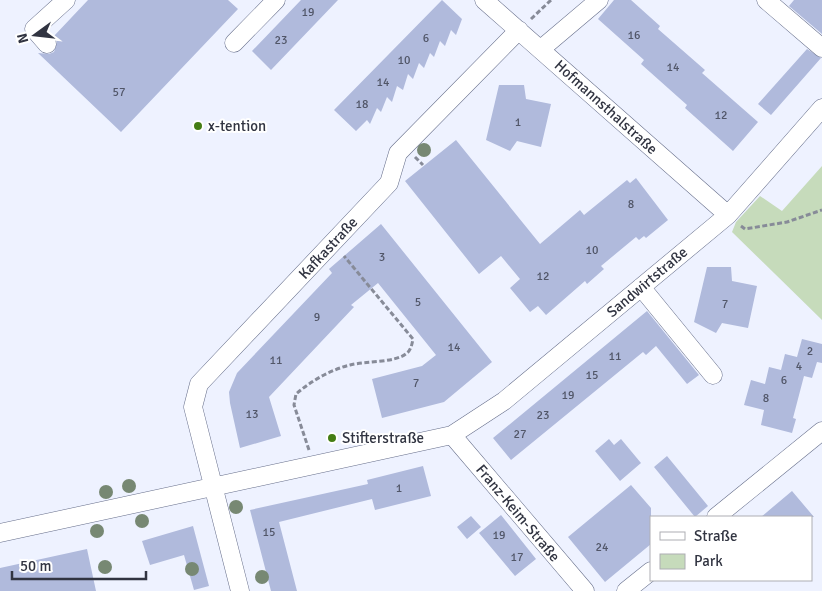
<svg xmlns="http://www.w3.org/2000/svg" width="822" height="591" viewBox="0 0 822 591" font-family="Signika,sans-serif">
<rect width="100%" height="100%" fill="#eef2ff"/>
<path fill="#c6dbbb" d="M822 166V320L732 232 736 222 760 196 782 211Z"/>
<path fill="#b0badc" d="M88 0H228L238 9 121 132 38 53 49 54 54 52 57 42 54 36Z
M301 0H338L271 70 252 51Z
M442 0 462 19 456 35 451 30 445 46 440 41 434 57 430 53 424 68 419 63 413 79 408 74 403 90 397 86 392 102 387 97 381 112 377 108 370 124 367 120 356 131 334 110Z
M614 0H631L660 26 658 29 705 70 702 73 758 122 733 151 685 108 687 105 641 64 644 60 598 19Z
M794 0H822V34L789 6Z
M807 49 821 58 771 115 758 104Z
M499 85H524L526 99 551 104 541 147 517 141 510 151 486 140Z
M456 140 540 244 580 210 584 215 627 180 630 183 636 178 668 220 646 238 644 236 639 240 636 237 601 266 604 269 587 284 585 281 546 315 538 306 530 312 510 288 520 279 501 256 479 274 405 181Z
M381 224 492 362 444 402 382 418 372 379 422 366 436 355 378 283 351 305 354 307 269 397 281 436 240 448 230 403 229 392 237 373 332 273 329 269Z
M707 267H731L732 281 757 286 748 328 722 323 716 333 694 322Z
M647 311 699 375 687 384 656 346 646 355 643 352 511 460 493 438Z
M802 339 822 344V363L817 362 812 378 804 376 793 418 796 419 792 433 761 425 764 410 744 405 751 380 765 384 769 367 781 370 785 354 797 357Z
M609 439 614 445 621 439 641 463 620 481 595 451Z
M667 456 708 506 695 517 654 467Z
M423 466 431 496 375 510 372 499 279 522 297 591H271L250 510 368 484 367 480Z
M631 485 651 508V544L605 582 568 537Z
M792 491 814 517H761Z
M501 515 536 559 515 576 479 533Z
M471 516 481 527 467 539 457 527Z
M193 526 209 586 194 590 184 555 150 565 142 541Z
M87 549 96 591H0V568Z"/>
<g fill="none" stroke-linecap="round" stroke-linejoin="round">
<g stroke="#666e8a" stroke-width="19">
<path id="minor" d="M484 0 728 215
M766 0 822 48
M234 43 276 0
M47 44 34 29 66 0
M541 49 599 0
M641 287 713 375
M452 435 585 591
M716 517 822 431
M0 533 452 435 504 401 728 215 822 108
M240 591 193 407 199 384 389 183 398 153 519 30
M626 591 651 571"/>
</g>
<path stroke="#878b98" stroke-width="3" stroke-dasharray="5 2.5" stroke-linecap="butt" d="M531 19 551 0
M415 157 423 165
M741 226 745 229 787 222 822 210
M309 450 294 405 296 394C311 381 330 370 350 365 365 361 396 363 407 353 411 350 412 344 413 339L344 256"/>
<use href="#minor" stroke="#fff" stroke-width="18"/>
</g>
<g fill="#778873">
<circle cx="424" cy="150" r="7"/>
<circle cx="129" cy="486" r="7"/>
<circle cx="106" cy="492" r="7"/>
<circle cx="236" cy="507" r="7"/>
<circle cx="142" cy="521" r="7"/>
<circle cx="97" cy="531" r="7"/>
<circle cx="105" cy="567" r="7"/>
<circle cx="192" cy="569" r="7"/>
<circle cx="262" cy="577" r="7"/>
</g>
<g fill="#447d14" stroke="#fff" stroke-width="2">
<circle cx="198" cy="126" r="5"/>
<circle cx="332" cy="438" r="5"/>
</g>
<g text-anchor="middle" stroke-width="4" stroke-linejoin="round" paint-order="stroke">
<g font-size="12" fill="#515668">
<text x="308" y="16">19</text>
<text x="634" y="39">16</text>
<text x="426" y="42">6</text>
<text x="281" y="44">23</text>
<text x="404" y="64">10</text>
<text x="673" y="71">14</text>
<text x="383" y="86">14</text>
<text x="119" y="96">57</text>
<text x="362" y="108">18</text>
<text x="721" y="119">12</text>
<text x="518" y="126">1</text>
<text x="631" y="208">8</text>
<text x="592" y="254">10</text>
<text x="382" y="261">3</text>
<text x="543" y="280">12</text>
<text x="418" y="306">5</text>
<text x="725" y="308">7</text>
<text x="317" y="321">9</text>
<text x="454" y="351">14</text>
<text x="810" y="355">2</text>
<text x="615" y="360">11</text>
<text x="276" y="364">11</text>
<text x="799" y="370">4</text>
<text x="592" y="379">15</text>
<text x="784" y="384">6</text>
<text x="416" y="387">7</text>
<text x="568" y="399">19</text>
<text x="766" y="402">8</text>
<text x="252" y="418">13</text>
<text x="543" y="419">23</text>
<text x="520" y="438">27</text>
<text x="399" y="492">1</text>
<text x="269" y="536">15</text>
<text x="499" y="539">19</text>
<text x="602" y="551">24</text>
<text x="517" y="561">17</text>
</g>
<g font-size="15" fill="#313441" stroke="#fff">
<text transform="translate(606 107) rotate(42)" y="5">Hofmannsthalstraße</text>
<text transform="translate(328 248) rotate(-47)" y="5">Kafkastraße</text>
<text transform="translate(647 282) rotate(-40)" y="5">Sandwirtstraße</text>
<text transform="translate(518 513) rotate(50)" y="5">Franz-Keim-Straße</text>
</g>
<g font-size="15" fill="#313441" stroke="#fff" text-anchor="start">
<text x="208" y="131">x-tention</text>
<text x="342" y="443">Stifterstraße</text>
</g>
</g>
<rect x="650" y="516" width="162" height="65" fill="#ffffff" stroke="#adaeb3"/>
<rect x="660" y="532" width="25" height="8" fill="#ffffff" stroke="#adaeb3"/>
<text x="694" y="541" font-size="15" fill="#313441">Straße</text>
<rect x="660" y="554" width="25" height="15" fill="#c6dbbb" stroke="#adaeb3"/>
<text x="694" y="566" font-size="15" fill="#313441">Park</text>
<g transform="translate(35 35) rotate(255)" stroke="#ffffff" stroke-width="4" paint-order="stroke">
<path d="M0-4L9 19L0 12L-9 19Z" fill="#313441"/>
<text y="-8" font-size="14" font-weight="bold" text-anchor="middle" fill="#313441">N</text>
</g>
<path d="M12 571v8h134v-8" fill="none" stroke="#313441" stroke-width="2.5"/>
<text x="20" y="571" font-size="15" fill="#313441" stroke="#ffffff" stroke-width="4" paint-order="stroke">50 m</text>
</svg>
